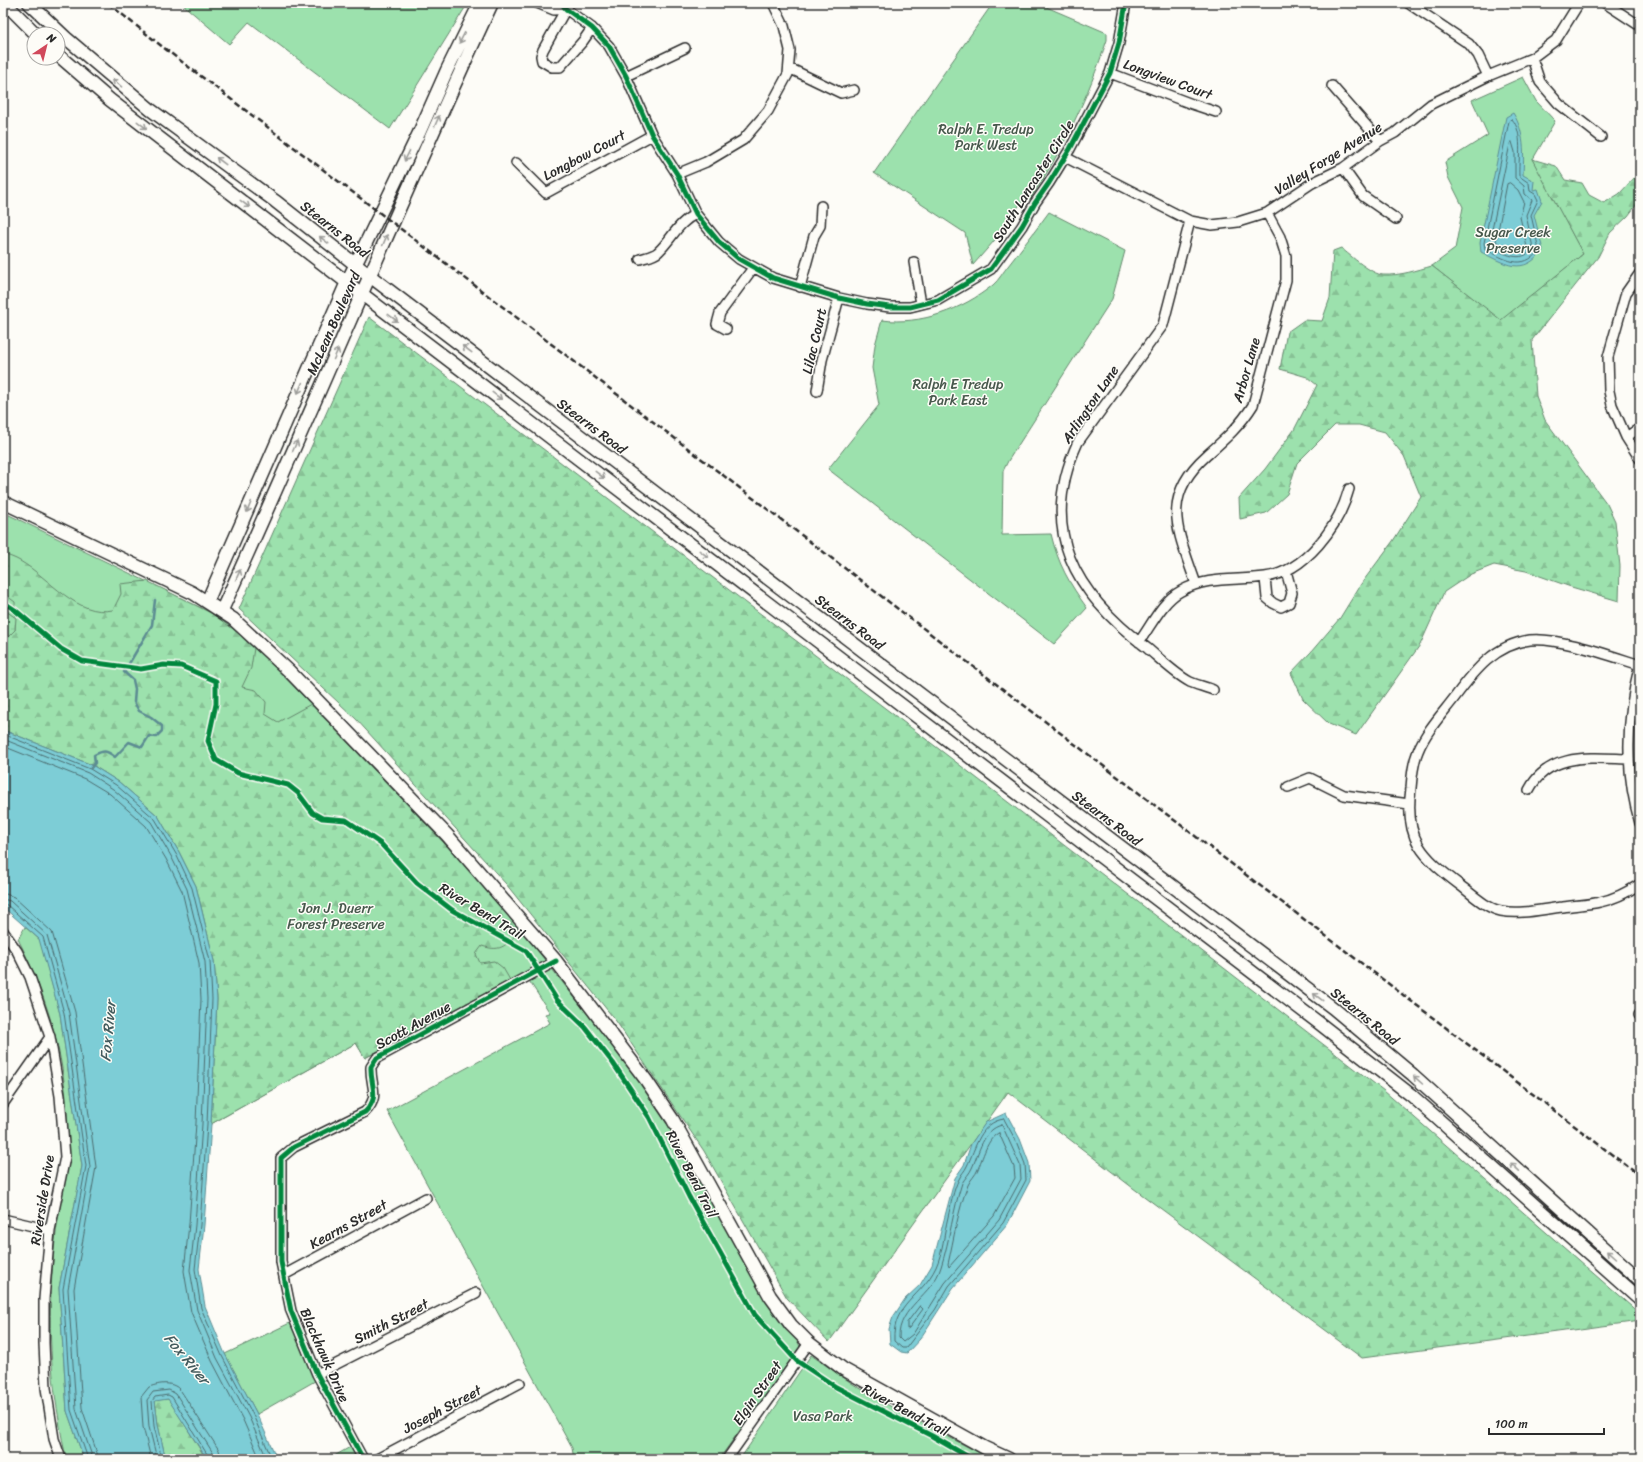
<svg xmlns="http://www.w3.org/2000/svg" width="1643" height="1462" viewBox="0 0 1643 1462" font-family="Sriracha,sans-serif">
<defs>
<pattern id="forest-firs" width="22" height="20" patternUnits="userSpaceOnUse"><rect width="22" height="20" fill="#9ce1ad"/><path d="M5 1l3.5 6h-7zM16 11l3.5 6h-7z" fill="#87c195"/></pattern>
<pattern id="wetland-marsh" width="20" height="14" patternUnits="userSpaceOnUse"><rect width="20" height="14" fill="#9ce1ad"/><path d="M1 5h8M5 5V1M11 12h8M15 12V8" fill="none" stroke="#87c195"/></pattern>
</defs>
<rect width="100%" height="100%" fill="#fdfcf7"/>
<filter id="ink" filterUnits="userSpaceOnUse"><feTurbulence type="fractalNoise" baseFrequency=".025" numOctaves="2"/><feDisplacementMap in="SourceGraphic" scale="8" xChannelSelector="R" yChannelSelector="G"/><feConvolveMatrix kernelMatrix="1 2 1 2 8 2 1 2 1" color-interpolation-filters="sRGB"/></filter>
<g filter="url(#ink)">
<path fill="#9ce1ad" stroke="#64866c" d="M181 3H468L390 129 249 22 229 44Z
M993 3H1037L1107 33V40C1088 96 1064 149 1030 199L1023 200 994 241 973 265 965 233 874 173Z
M1523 77 1536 101 1555 121 1533 159 1583 254 1501 321 1432 266 1455 249 1463 207 1448 177 1445 162 1488 135 1472 100Z
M1049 212 1125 251 1112 299 1008 461 1003 471 1002 535 1051 534C1058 564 1069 583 1087 608L1054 644 828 469 879 405 872 368 875 345 882 320C921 325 962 310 993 285 999 280 1003 272 1008 266 1022 248 1036 230 1049 212Z
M3 512 185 600 211 613 236 631 265 657 359 753 467 867 534 946 636 1076 680 1144 797 1339 800 1347 722 1455 725 1457 724 1459H574L572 1448 387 1111 550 1023 545 1014 550 1013 524 973 365 1058 356 1043 211 1124 217 999 92 765 3 730Z
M25 927 40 940 60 1014 82 1166 59 1288 67 1411 84 1459H67C63 1447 61 1433 59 1420 48 1359 48 1296 56 1233 60 1200 66 1167 67 1134 69 1067 48 998 18 939Z
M292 1322 315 1381 257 1414 225 1354Z
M811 1355 853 1384 895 1409 991 1459H740Z
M352 1446 359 1459H329Z"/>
<path fill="url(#forest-firs)" stroke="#64866c" d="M1532 159 1556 166 1565 180 1582 183 1589 195 1604 203 1619 194 1638 174H1640V200L1628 216 1610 233 1598 257 1532 340 1536 396 1545 420 1607 504 1615 521 1620 566 1619 601 1568 586 1526 571 1494 565 1471 574 1444 592 1420 645 1356 735 1329 724 1303 699 1291 673 1311 652 1340 618 1361 584 1393 541 1421 497 1404 456 1385 432 1359 425H1335L1297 463 1287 494 1266 513 1240 519 1239 498 1265 469 1294 430 1317 385 1307 377 1280 369 1287 332 1304 320 1322 321 1330 298 1333 251 1341 248C1351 256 1371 274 1383 275 1400 276 1417 270 1432 266L1501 320 1583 254Z
M369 317 935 746 1384 1091 1640 1314V1321L1362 1358 1133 1188 1008 1092 829 1342 787 1298 704 1151 616 1021 506 884 356 719 239 609Z
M3 554C9 556 15 558 20 561 50 578 76 617 113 610L121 594 120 584 147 581 211 613 236 631 254 648 251 668 242 687 256 690 266 702 265 714 278 722 311 704 467 867 521 930C506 944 503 953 482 946L476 954 480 963 494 961 503 968 510 980 365 1058 356 1043 211 1124 217 999 214 961 196 886 179 852 158 816 119 782 92 765 3 730V642L15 630V602L3 593Z
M169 1399 206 1459H168L165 1456 158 1425 155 1400Z"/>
<path fill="url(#wetland-marsh)" stroke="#64866c" d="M3 609 16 618 15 630 3 642Z"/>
<path fill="#7dcdd6" stroke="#5c8c92" d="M1513 113C1525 132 1524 154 1523 175L1534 181 1533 190 1538 189 1542 201 1534 215 1543 250C1523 277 1505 264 1481 252L1480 243 1506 117Z
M3 730 92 765 119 782 158 816 179 852 196 886 214 961 217 999 211 1124 204 1225 199 1269 205 1306 225 1354 257 1414 277 1459H207L168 1399 155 1401 158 1425 165 1456 168 1459H84L67 1411 59 1288 82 1166 60 1014 39 939 3 907Z
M1006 1113 1020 1139 1029 1163 1030 1181 1007 1225 953 1288 920 1339 907 1353 901 1352 890 1344 889 1329 893 1317 905 1299 920 1285 932 1265 955 1178 964 1165 971 1144 986 1122Z"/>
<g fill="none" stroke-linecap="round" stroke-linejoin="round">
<path stroke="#4c6c6f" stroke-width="1" d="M1512 119C1524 133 1518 159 1519 176L1529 183 1530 191 1535 194 1538 200 1531 215 1539 250C1523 272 1504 259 1485 249L1484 243 1509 121Z
M1512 142 1515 152V178L1524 186 1525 194 1532 200 1526 215 1533 248C1522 265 1503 253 1490 246L1489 244 1510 144Z
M1510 183 1518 190 1524 202 1520 217 1527 247C1518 256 1504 248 1496 241L1507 184Z
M3 734 90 769 116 785 155 819 176 854 192 888 210 961 212 999 207 1124 200 1225 195 1269 201 1308 222 1356 253 1415 272 1459
M3 739 88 773 113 789 151 822 171 856 187 889 205 962 207 999 202 1124 195 1225 190 1270 197 1310 217 1358 249 1417 267 1459
M3 746 85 779 110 794 146 826 166 859 182 891 199 963 201 999 196 1123 189 1224 184 1271 191 1312 212 1361 243 1420 260 1459
M3 893 14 897 52 932 75 1012 96 1167 74 1289 82 1408 99 1459
M3 899 10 901 47 935 69 1013 90 1167 68 1289 76 1409 93 1459
M3 904 7 905 43 937 64 1013 86 1166 63 1289 71 1410 88 1459
M1004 1119 1016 1141 1025 1164 1026 1180 1003 1223 949 1286 935 1310 906 1348H902L894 1341C892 1304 922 1297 936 1267 943 1252 944 1233 948 1217 951 1205 953 1190 959 1179 961 1174 965 1171 967 1166 976 1148 980 1122 1004 1119Z
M1002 1125 1020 1165 1021 1179 999 1220 945 1283 913 1334 903 1342 899 1338C898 1307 933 1295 941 1267 950 1239 953 1210 962 1183 965 1178 970 1173 972 1168 979 1153 983 1129 1002 1125Z
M999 1133 1014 1167 1015 1178 994 1216 949 1267 948 1264C954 1238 958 1210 968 1185 970 1180 976 1175 978 1169 982 1160 988 1136 999 1133Z
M920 1306 923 1309 909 1328 907 1329V1323Z
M151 1459 143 1427 141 1397 149 1387C160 1383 173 1381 181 1391L219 1450 221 1459
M157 1459 149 1427 147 1400 153 1392 169 1390 176 1394 213 1453 215 1459
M162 1459 154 1426 152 1401 155 1397 168 1395 172 1397 210 1459"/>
<path stroke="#5c8c92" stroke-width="2.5" d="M91 768 95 763 94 755C104 750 106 750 115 757L129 742 142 747 149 736 156 737 162 731V726L151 717 139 711 134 702 135 689 133 680 124 672 152 625 155 600"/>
<g stroke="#2b2b2b" stroke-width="12">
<path id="minor" d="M537 3 554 10 566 9
M561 3 566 9 592 28 609 46 626 76 652 135 677 174 696 214 719 242 739 259 773 278 839 298 867 304 890 307H910L938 300 991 269 1022 226 1035 203 1049 183 1070 149 1110 73 1119 43 1126 3
M1408 3 1469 44 1478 55 1488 76
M1605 3 1640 26
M568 5 543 50 541 56 542 61 552 67H560L583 41 592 28
M1532 58 1540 82 1559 104 1601 137
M789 68 841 93 854 90
M1110 73 1192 104 1216 112
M626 76 685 48
M1332 86 1380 141
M1065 157 1190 221 1212 225 1238 222 1267 213 1312 183 1343 168 1380 141 1395 133 1431 104 1488 76 1532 58 1556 40 1579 3
M516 163 546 193 652 135
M1343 168 1363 196 1396 219
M677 174 706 162 743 140 768 111 788 74 790 50 784 26 773 3
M1190 221 1163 325 1078 442C1037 531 1075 594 1147 648 1160 659 1175 674 1190 682 1197 685 1206 687 1213 690
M640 259C646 257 654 256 658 252 672 239 678 222 696 214
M914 262 921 304
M1640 273 1626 293 1608 357 1609 391 1612 405 1626 437 1640 459
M800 287 814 236 820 226 821 206
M726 329 717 324 720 313 753 268
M817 391 822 360 839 298
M1626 437 1640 428
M1265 578 1267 598 1273 603 1281 607 1289 603 1292 593 1286 571
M1196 584C1178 531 1159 498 1207 455 1225 439 1240 426 1253 405L1286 280V256L1280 237 1267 213
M1139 642C1151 626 1162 601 1181 591 1207 576 1236 581 1265 577 1305 572 1339 526 1349 489
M1640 664C1626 718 1624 770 1640 823
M1640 665C1611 656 1559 637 1530 640 1495 645 1475 670 1455 697 1443 713 1426 731 1418 751 1413 763 1412 775 1411 788 1404 840 1422 856 1461 886 1473 895 1486 908 1501 911 1521 915 1543 909 1563 907 1575 905 1588 905 1600 902 1614 899 1628 892 1640 884
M1288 787 1310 778 1344 795 1409 804
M1529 790C1549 752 1591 758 1628 759
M3 931 17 951 30 977 50 1037 60 1096 65 1157 50 1230 44 1299V1343L46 1388 54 1439 61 1459
M1639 1015H1640
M3 1104 50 1037
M3 1219 50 1230
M284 1275 426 1198
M317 1374 476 1293
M363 1459 317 1374 291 1311 281 1262V1158L294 1147 365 1112C381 1096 370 1086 371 1067L377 1058 556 961
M377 1459 520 1383
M727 1459 809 1343"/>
</g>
<g stroke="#2b2b2b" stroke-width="15">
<path id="major" d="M5 3 36 34
M29 3 66 38 151 110 275 201 370 276 1333 1008 1413 1075 1640 1280
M58 55 110 100 362 294 1319 1023 1411 1095 1640 1299
M3 502 193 593 233 619 289 671 447 835 556 961 646 1080 673 1120 770 1296 791 1325 809 1343 843 1369 985 1448 1009 1459
M207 602 347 282 419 133 447 70 480 3
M222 610C314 409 398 204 492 3"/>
</g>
<use href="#minor" stroke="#fdfcf7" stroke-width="9"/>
<use href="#major" stroke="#fdfcf7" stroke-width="12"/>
<path stroke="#2b2b2b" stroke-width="2.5" stroke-dasharray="6 3" stroke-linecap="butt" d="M108 3 164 48 1640 1176"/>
<g stroke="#fdfcf7" stroke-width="8">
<path id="cycleway" d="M561 3 566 9 592 28 609 46 626 76 652 135 677 174 696 214 719 242 739 259 773 278 839 298 867 304 890 307H910L938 300 991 269 1022 226 1035 203 1049 183 1070 149 1110 73 1119 43 1126 3
M3 602 15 610 61 649 82 661 141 669 164 665 181 666 216 681V704L208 741 216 760 238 773 288 785 298 793 313 813 322 818 346 820 381 844 417 883 452 910 526 951 557 1000 585 1027 613 1063 649 1117 689 1197 755 1315 797 1361 836 1387 932 1436 972 1459
M363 1459 317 1374 291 1311 281 1262V1158L294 1147 365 1112C381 1096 370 1086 371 1067L377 1058 556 961"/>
</g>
<use href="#cycleway" stroke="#00873e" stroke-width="5"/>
</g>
<defs><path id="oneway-shaft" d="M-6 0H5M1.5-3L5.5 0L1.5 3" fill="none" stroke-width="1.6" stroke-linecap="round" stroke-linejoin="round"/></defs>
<g stroke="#9e9e9b">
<use href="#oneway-shaft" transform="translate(462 38) rotate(117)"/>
<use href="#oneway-shaft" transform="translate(117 83) rotate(-140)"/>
<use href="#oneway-shaft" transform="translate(437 121) rotate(-66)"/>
<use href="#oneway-shaft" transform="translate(142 125) rotate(38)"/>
<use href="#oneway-shaft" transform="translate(407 156) rotate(116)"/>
<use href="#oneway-shaft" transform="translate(221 161) rotate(-143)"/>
<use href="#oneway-shaft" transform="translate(245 204) rotate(37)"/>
<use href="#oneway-shaft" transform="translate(324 240) rotate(-142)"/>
<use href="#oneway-shaft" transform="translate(385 240) rotate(-67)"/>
<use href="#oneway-shaft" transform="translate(393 318) rotate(37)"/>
<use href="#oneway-shaft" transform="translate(467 349) rotate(-143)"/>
<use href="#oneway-shaft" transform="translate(336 354) rotate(-66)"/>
<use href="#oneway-shaft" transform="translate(300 388) rotate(113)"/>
<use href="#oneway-shaft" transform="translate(497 396) rotate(37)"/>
<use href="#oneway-shaft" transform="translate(295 446) rotate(-66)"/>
<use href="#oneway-shaft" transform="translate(600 475) rotate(37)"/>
<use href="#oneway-shaft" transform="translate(249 507) rotate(113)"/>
<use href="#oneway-shaft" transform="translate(704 554) rotate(37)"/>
<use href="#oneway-shaft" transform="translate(238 575) rotate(-66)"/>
<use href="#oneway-shaft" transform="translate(1318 997) rotate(-143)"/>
<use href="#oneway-shaft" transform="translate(1418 1080) rotate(-138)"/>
<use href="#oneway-shaft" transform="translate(1515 1167) rotate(-137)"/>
<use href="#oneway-shaft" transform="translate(1611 1255) rotate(-138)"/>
</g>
</g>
<g text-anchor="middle" stroke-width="3" stroke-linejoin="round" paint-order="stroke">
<g font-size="14" fill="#2b2b2b" stroke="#fdfcf7">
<text transform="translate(1168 79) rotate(20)" y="5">Longview Court</text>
<text transform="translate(584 155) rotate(-28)" y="5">Longbow Court</text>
<text transform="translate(1328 158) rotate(-32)" y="5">Valley Forge Avenue</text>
<text transform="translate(1033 181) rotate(-58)" y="5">South Lancaster Circle</text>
<text transform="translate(335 229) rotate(38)" y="5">Stearns Road</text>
<text transform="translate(333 323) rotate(-66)" y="5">McLean Boulevard</text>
<text transform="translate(814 341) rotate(-77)" y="5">Lilac Court</text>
<text transform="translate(1246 370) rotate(-74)" y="5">Arbor Lane</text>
<text transform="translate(1090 404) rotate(-56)" y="5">Arlington Lane</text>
<text transform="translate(592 426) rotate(37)" y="5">Stearns Road</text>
<text transform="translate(850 622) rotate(37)" y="5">Stearns Road</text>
<text transform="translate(1107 818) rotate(37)" y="5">Stearns Road</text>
<text transform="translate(482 911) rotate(31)" y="5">River Bend Trail</text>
<text transform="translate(1365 1016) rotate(39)" y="5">Stearns Road</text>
<text transform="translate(413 1025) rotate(-29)" y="5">Scott Avenue</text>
<text transform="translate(692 1174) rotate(63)" y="5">River Bend Trail</text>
<text transform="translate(42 1200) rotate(-81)" y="5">Riverside Drive</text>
<text transform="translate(348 1224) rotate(-29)" y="5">Kearns Street</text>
<text transform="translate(391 1321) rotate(-27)" y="5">Smith Street</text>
<text transform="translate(325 1355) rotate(66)" y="5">Blackhawk Drive</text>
<text transform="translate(757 1393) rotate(-55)" y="5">Elgin Street</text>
<text transform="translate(442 1409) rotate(-28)" y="5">Joseph Street</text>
<text transform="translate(906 1410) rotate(28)" y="5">River Bend Trail</text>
</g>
<g font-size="14" fill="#47584c" stroke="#fdfcf7">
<text x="986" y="134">Ralph E. Tredup<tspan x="986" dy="16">Park West</tspan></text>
<text x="1513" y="237">Sugar Creek<tspan x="1513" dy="16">Preserve</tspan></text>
<text x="958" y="389">Ralph E Tredup<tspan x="958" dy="16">Park East</tspan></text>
<text x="336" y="913">Jon J. Duerr<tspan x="336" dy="16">Forest Preserve</tspan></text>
<text x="823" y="1421">Vasa Park</text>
</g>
<g font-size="15" font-style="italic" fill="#445c5e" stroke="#fdfcf7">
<text transform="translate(108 1031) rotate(-85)" y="5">Fox River</text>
<text transform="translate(187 1359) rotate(50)" y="5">Fox River</text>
</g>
</g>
<rect width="1643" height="1462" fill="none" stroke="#fdfcf7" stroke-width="16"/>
<rect x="8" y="8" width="1627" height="1446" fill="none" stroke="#2b2b2b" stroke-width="1.5" filter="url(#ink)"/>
<g transform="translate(46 46) rotate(35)"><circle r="19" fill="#fdfcf7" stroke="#a9a8a5"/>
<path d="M0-3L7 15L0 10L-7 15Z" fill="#d1495b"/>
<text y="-6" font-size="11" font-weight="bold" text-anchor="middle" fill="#2b2b2b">N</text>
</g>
<path d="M1489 1428v6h115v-6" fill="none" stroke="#2b2b2b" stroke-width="2"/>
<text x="1495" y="1428" font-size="12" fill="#2b2b2b" stroke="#fdfcf7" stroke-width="3" paint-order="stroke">100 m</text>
</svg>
